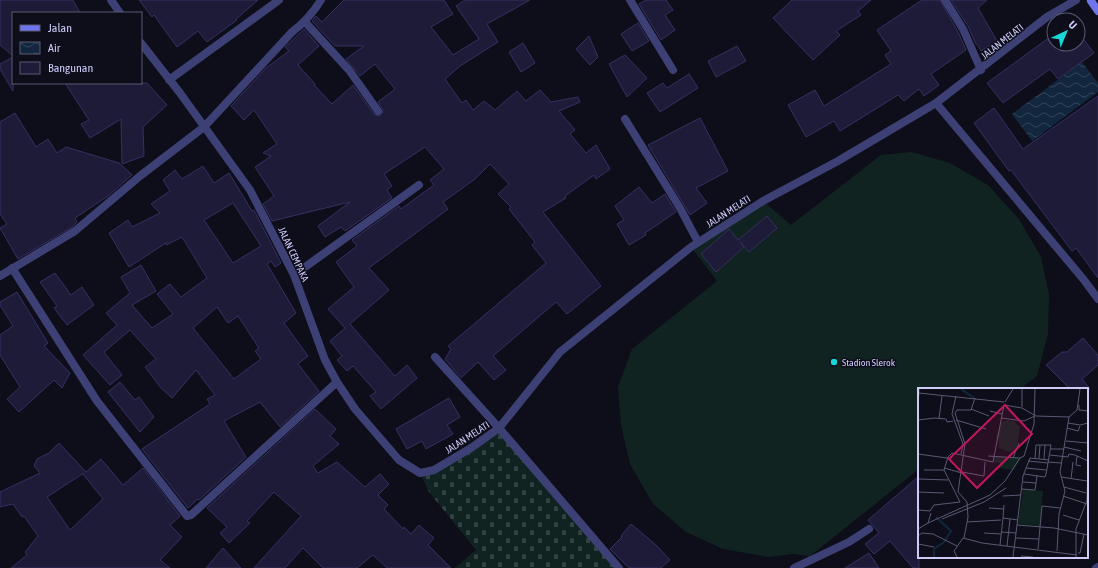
<svg xmlns="http://www.w3.org/2000/svg" width="1098" height="568" viewBox="0 0 1098 568" font-family="'Asap Condensed',sans-serif">
<defs>
<pattern id="cemetery-stones" width="16" height="16" patternUnits="userSpaceOnUse"><rect width="16" height="16" fill="#112321"/><path d="M2 7V4a2 2 0 0 1 4 0v3zM10 15v-3a2 2 0 0 1 4 0v3z" fill="#324242"/></pattern>
<pattern id="water-waves" width="16" height="10" patternUnits="userSpaceOnUse"><rect width="16" height="10" fill="#12273e"/><path d="M0 5q4-4 8 0t8 0" fill="none" stroke="#33455b"/></pattern>
</defs>
<rect width="100%" height="100%" fill="#0e0d1a"/>
<path fill="url(#cemetery-stones)" d="M499 428 619 568H455L476 550 429 492 420 473 434 470Z"/>
<path fill="#112321" d="M912 152 950 163 988 185 1019 219 1041 257 1049 294 1048 334 1037 376 1020 389H919V469L810 556 793 554 768 557 723 549 686 532 653 504 630 464 621 425 618 387 632 349 717 281 691 247 763 201 791 225 881 155Z"/>
<path fill="url(#water-waves)" d="M1082 62 1098 83V92L1032 141 1012 114Z"/>
<path fill="#1e1b39" stroke="#353062" fill-rule="evenodd" d="M0 0H73L80 13H13V56L0 45Z
M139 0H258L236 19 237 20 207 42 198 31 177 47 154 15 152 17Z
M344 0H444L453 14 431 27 453 55 479 39 456 6 465 0H530L487 24 498 42 460 66 445 79 462 103 466 100 473 110 484 101 495 110 517 91 526 101 540 90 551 102 578 97 580 102 559 111 575 130 570 134 586 153 596 145 610 169 596 179 594 175 565 196 566 198 543 212 601 286 567 314 556 302 493 356 506 370 494 380 478 362 461 378 445 359 451 349 448 346 546 263 532 245 535 242 509 209 511 207 498 194 509 184 490 164 475 179 443 202 448 209 369 268 389 290 350 324 395 376 407 365 417 378 381 409 370 396 376 392 353 366 347 371 337 360 342 356 330 341 345 328 328 309 354 287 336 262 357 246 352 240 399 206 401 209 434 185 430 180 444 169 425 147 384 174 392 186 387 190 392 198 345 231 341 227 325 237 318 226 350 202 272 221 263 204 274 196 255 167 271 156 263 153 277 144 254 110 244 120 231 106 266 68 289 51 285 47 304 29 319 46 298 65 315 84 314 85 332 104 353 85 374 114 378 116 381 115 383 110 378 102 395 89 375 64 360 76 346 59 364 46H335L312 21 316 16 322 22Z
M646 0H666L673 10 665 15 675 30 661 40 639 4Z
M792 0H871L858 11 861 15 836 31 840 35 813 60 773 18Z
M922 0H940L958 32 966 50 931 74 939 85 924 96 919 89 904 101 898 95 840 131 834 121 806 137 788 105 815 90 824 106 891 64 885 55 891 51 877 30Z
M951 0H987L978 8 997 41 981 51 977 44H976L968 26Z
M638 23 649 41 632 51 621 34Z
M1078 32 1094 53 1058 79 1050 69 1003 103 987 83 1054 34V44H1078Z
M589 36 598 57 590 65 576 49Z
M523 43 535 63 521 72 509 52Z
M737 46 746 61 716 77 708 61Z
M625 55 647 78 627 97 609 64Z
M13 57V91L0 69V64Z
M689 74 698 88 660 112 647 93 663 83 667 88Z
M65 83H147L167 105 143 127 144 156 122 164 121 119 90 138 81 124 89 120Z
M1098 96V278L1076 248 1072 251 1011 170 1009 171 974 123 994 108 1023 149Z
M15 113 36 147 48 139 57 153 66 147 119 163 132 175 108 196 75 218 77 222 72 227 18 259 0 228 7 224 0 214V122Z
M700 118 728 171 696 188 707 203 690 215 648 145Z
M203 166 214 183 229 173 252 211 254 210 281 263 275 267 271 261 267 264 296 313 284 323 308 356 298 364 319 391 280 427 260 402 224 421 246 457 199 500 198 499 188 508 142 449 210 404 207 399 215 395 196 370 172 398 161 388 145 367 156 359 130 330 104 352 122 375 110 385 83 355 117 325 106 313 130 293 121 277 141 265 156 291 132 305 152 328 173 314 157 294 170 284 181 297 207 278 182 237 166 245V243L129 267 109 233 128 220 132 227 160 213 151 204 170 191 163 180 175 170 182 179ZM233 203 261 246 233 263 204 220ZM217 307 228 323 238 316 259 348 255 351 261 359 234 379 193 328Z
M639 187 652 203 665 194 676 212 645 233 646 235 629 245 617 224 624 220 615 206Z
M767 216 777 228 749 252 740 242 744 247 716 272 701 254 729 229 738 240Z
M55 273 71 295 82 287 94 305 67 325 54 308 57 306 40 282Z
M17 292 48 343 44 346 70 373 62 388 54 380 19 412 7 399 20 387 0 355V335L13 326 0 305V302Z
M1083 338 1098 355V365L1082 379 1090 389H1070L1046 365 1062 352H1067Z
M120 382 135 400 139 397 154 417 140 432 108 392Z
M449 398 460 417 447 425 453 434 426 449 422 441 407 449 396 429Z
M315 409 336 429 330 436 339 444 313 466 318 473 337 462 365 487 380 474 389 484 378 495 388 505 384 509 403 529 404 527 411 534 419 525 434 538 428 545 451 568H387L373 555 357 568H323L303 548 285 568H254L301 516 274 492 247 521 250 523 229 543 220 533 227 527 207 508Z
M59 443 86 472 101 459 123 485 143 468 180 516 170 525 182 537 160 560 170 568H11L27 555 25 552 38 536 24 516 22 517 13 504 0 507V492L40 473 34 466 37 459 49 453ZM84 473 83 474 103 499 70 530 47 497Z
M919 476V568H913L890 541 874 554 865 544 879 533 868 520Z
M631 524 656 545 670 560 661 568H629L610 549 622 537 621 536Z
M223 548 241 568H206Z
M869 553 879 568H845Z"/>
<g fill="none" stroke-linecap="round" stroke-linejoin="round">
<path stroke="#3d4074" stroke-width="8" d="M111 0 120 13
M630 0 673 70
M945 0 963 29 981 70
M305 22 349 70 378 111
M141 43 180 93 250 190 294 275 325 360 337 382 355 409 399 460 420 473 434 470 471 448 499 428 560 352 691 247 763 201 838 161 936 103 1047 17 1076 0
M169 80 279 0
M936 103 1084 280 1098 299
M625 119 680 208 698 242
M12 268 97 401 187 516 191 515 337 382
M294 275 419 185
M0 276 75 231 140 176 204 127 292 32C304 23 313 13 321 0
M435 357 499 428 619 568
M794 568 849 542 869 529
M1096 568 1098 567"/>
<path stroke="#6e76ee" stroke-width="8" d="M1091 1 1098 11"/>
</g>
<circle fill="#19d6d7" stroke="#0e0d1a" stroke-width="1.5" cx="834" cy="362" r="4"/>
<g text-anchor="middle" stroke-width="3" stroke-linejoin="round" paint-order="stroke">
<g font-size="10" fill="#cdccf9" stroke="#0e0d1a">
<text transform="translate(1002 41) rotate(-38)" y="4">JALAN MELATI</text>
<text transform="translate(728 211) rotate(-33)" y="4">JALAN MELATI</text>
<text transform="translate(294 254) rotate(65)" y="4">JALAN CEMPAKA</text>
<text transform="translate(467 437) rotate(-33)" y="4">JALAN MELATI</text>
</g>
<g font-size="10" fill="#cdccf9" stroke="#0e0d1a" text-anchor="start">
<text x="842" y="366">Stadion Slerok</text>
</g>
</g>
<g transform="translate(918 388)">
<rect width="170" height="170" fill="#0e0d1a"/>
<path d="M77 68 102 70 96 82 81 80 82 75 75 74Z" fill="#112321"/>
<path d="M87 32 96 33 102 39 99 59 92 64 81 60V50L78 49 83 35ZM105 101 125 103 122 138 100 136Z" fill="#112321"/>
<path fill="none" stroke="#12273e" stroke-width="2" d="M43 1 56 10M16 169V161L26 154 33 143 18 129"/>
<path fill="none" stroke="#5a5973" stroke-width="1" d="M104 1V19M1 5 86 14M38 8 34 26 45 56 43 66M87 14 95 1M86 17 104 20 118 28 151 29 159 22 162 1M161 17V22L170 23M53 21 71 28M72 23 84 26M0 25 1 1M21 30 24 8M83 30 106 33 117 28M0 32 17 30 28 31 29 34 35 33M38 32 68 41M150 35 162 37 170 35M149 40 160 43 162 38M148 53 170 55M146 59 163 63M133 61H146M0 66 29 70 34 65 75 74 86 17M132 67 150 69 151 66 157 67 170 73M70 68 102 70 106 68 116 36 117 1M159 68 158 77 163 78M95 70 101 55M117 70 118 57H133L130 75M121 70 122 57M126 71 127 57M131 72 112 70 105 88 99 137 136 140 170 147M130 74 143 75M26 80 44 85M108 80 128 82M6 82H26M44 84 66 88 67 74M106 86 127 89 128 86 130 75 110 73M143 89 169 93M0 91 30 92M153 91 155 74M105 94 118 95 119 87M146 99 168 105M104 101 117 102 118 95M0 104 26 105M85 108 103 107M145 108 169 116M71 120 86 121M0 122 12 123M12 123 16 117 42 114 26 82 30 69M145 127 161 132M85 130 86 117M24 131 66 114 88 100M49 134 83 132M10 135 72 107 87 93 102 70M0 141 10 135 13 125M83 144 98 145M66 145 83 146M0 148 4 145 15 146 39 158M46 150 50 129 49 114 40 104 47 56 37 25 39 22H53L57 10M98 150 121 151M0 156 16 159M82 157 85 130 100 132M89 158 92 131M120 161 124 118 142 120M139 163 141 126 147 103 142 84 151 29M160 165H162L166 146M103 168 115 169M39 169 36 163 45 150 64 155 159 167M95 169 99 137M158 169V141L169 112 170 76"/>
<path fill="#c2185b" fill-opacity="0.15" stroke="#c2185b" stroke-width="2" d="M87 17 114 46 59 100 31 71Z"/>
<rect width="170" height="170" fill="none" stroke="#cdccf9" stroke-width="2"/>
</g>
<rect x="12" y="12" width="130" height="72" fill="#0e0d1a" stroke="#5a5973"/>
<rect x="20" y="25" width="20" height="6" fill="#6e76ee" stroke="#5a5973"/>
<text x="48" y="32" font-size="12" fill="#cdccf9">Jalan</text>
<rect x="20" y="42" width="20" height="12" fill="url(#water-waves)" stroke="#5a5973"/>
<text x="48" y="52" font-size="12" fill="#cdccf9">Air</text>
<rect x="20" y="62" width="20" height="12" fill="#1e1b39" stroke="#5a5973"/>
<text x="48" y="72" font-size="12" fill="#cdccf9">Bangunan</text>
<g transform="translate(1066 32) rotate(44)"><circle r="19" fill="#0e0d1a" stroke="#5a5973"/>
<path d="M0-3L7 15L0 10L-7 15Z" fill="#19d6d7"/>
<text y="-6" font-size="11" font-weight="bold" text-anchor="middle" fill="#cdccf9">U</text>
</g>
</svg>
